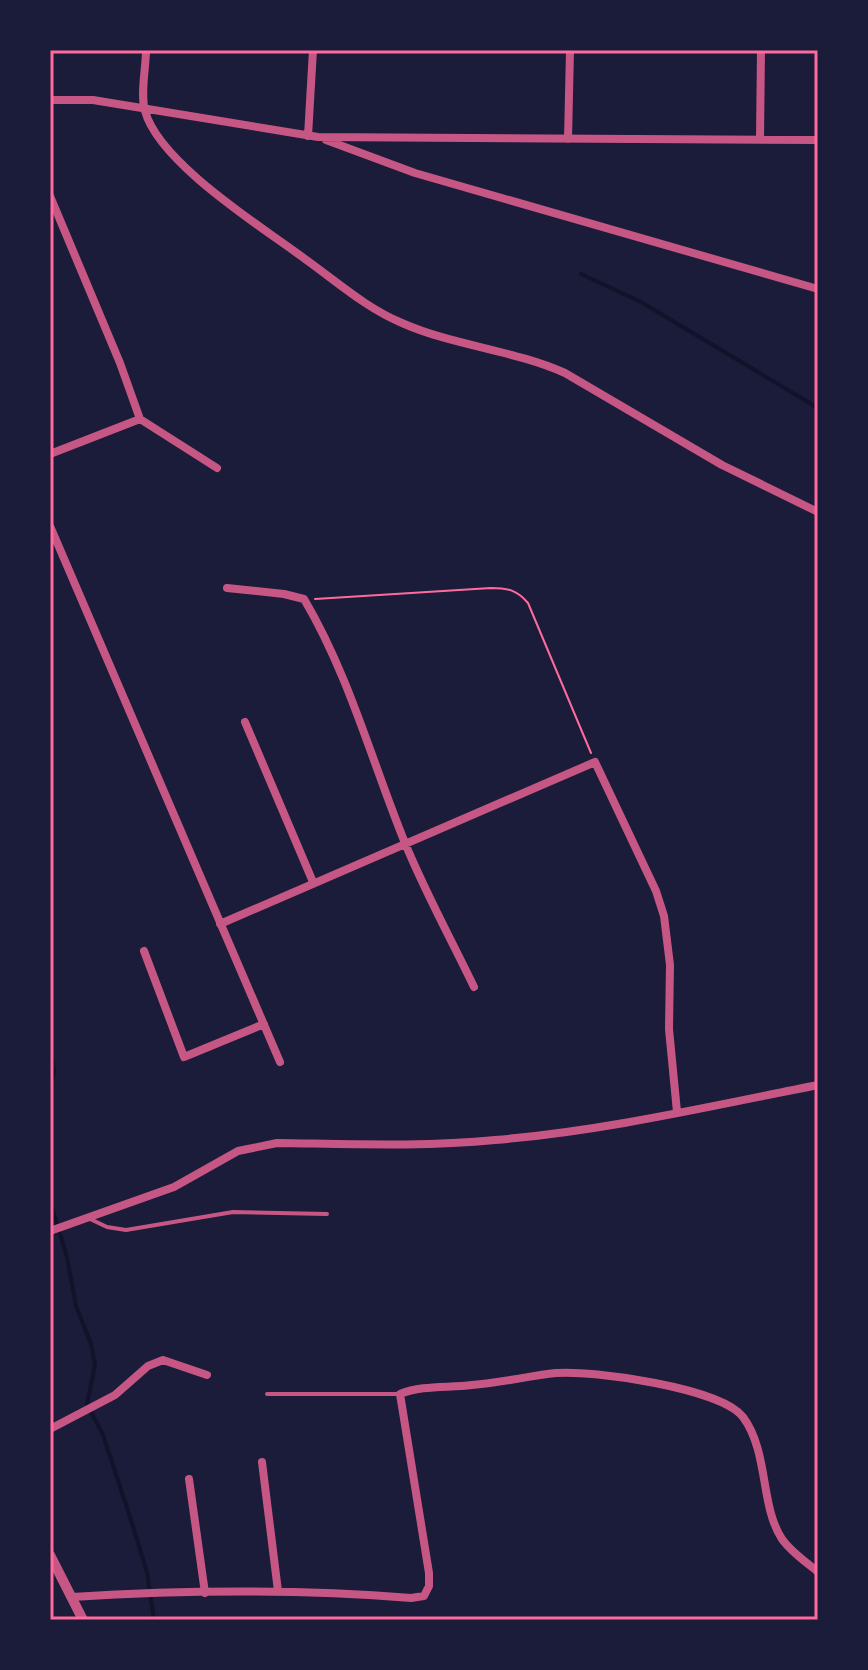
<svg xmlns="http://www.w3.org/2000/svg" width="868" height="1670" viewBox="0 0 868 1670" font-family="Poppins,sans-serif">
<rect width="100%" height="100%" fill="#1b1b3a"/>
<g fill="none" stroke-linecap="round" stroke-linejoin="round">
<path stroke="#12122b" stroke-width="4" d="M581 274 641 302 818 408
M50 1048 54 1071 50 1093
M50 1201 67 1257 76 1306 91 1344 95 1365 87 1404 103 1435 130 1517 147 1572 154 1620"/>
<path stroke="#ff6b9d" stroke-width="2" d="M315 599 491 588C508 588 517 590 528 603L591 753"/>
<path stroke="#c65784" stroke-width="4" d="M88 1218 107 1227 126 1230 233 1212 327 1214
M267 1394H400"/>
<path stroke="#c65784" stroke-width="8" d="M146 50C146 68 140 94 145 111 159 163 262 227 305 259 336 281 366 308 402 323 454 346 514 350 565 373L722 465 818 512
M50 100H93L318 137 818 140
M308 136 313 50
M568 139 570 50
M760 139 761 50
M326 140 415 173 818 289
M50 196 120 363 140 419
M50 454 140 419 217 468
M50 526 280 1062
M227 588 284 594 304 599C349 675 372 762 405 843 425 892 451 939 474 987
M245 722 313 882
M220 924 595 762 656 891 664 916 670 965 669 1029 677 1112
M144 951 184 1057 264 1024
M50 1231 174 1187 238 1151 277 1143C350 1144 423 1147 495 1140 604 1131 711 1106 818 1085
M50 1429 115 1395 148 1366 163 1360 207 1375
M262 1462 278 1591
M189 1479 205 1593
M72 1597C185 1590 298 1589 411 1598L424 1596 429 1586V1573L400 1394C422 1385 448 1388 472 1385 500 1383 528 1376 556 1373 593 1370 721 1388 743 1417 769 1452 760 1506 782 1539 791 1552 806 1562 818 1572"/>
<path stroke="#c65784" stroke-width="10" d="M50 1555 83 1620"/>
</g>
<rect width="868" height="1670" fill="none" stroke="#1b1b3a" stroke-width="104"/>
<rect x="52" y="52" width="764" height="1566" fill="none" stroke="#ff6b9d" stroke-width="3"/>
</svg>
